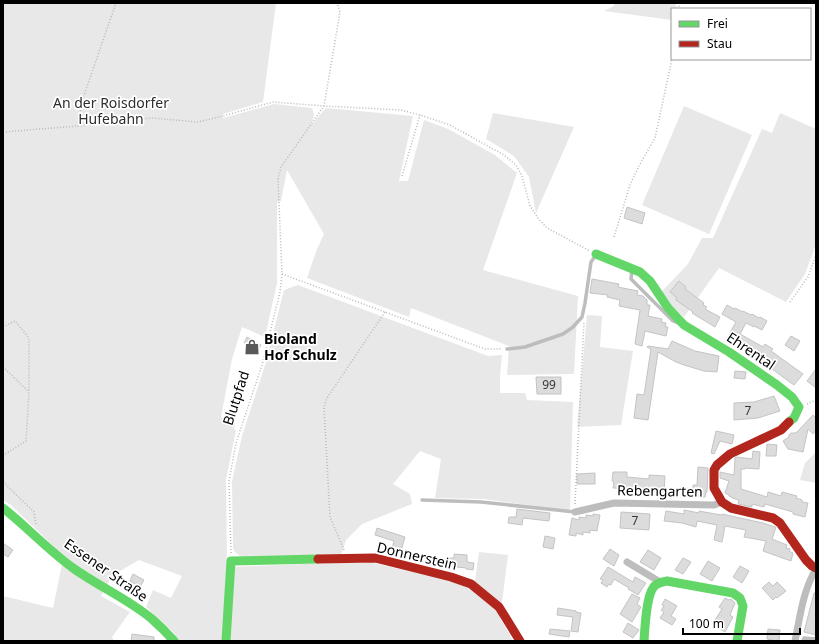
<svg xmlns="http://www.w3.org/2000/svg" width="819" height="644" viewBox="0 0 819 644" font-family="'Noto Sans',sans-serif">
<rect width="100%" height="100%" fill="#fff"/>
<path fill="#e8e8e8" d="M3 3H276L263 102 223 114V118L274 104 312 108 314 114 312 124 326 108 413 116 399 181H408L424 120 448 129 495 155 517 173 483 270 578 296 574 374 507 375 509 346 411 308 409 317 307 278 317 249 324 234 287 170 281 201 277 202V283L265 337 242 327 232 359 221 417 235 425 234 429 236 430 226 480 227 567 331 563H373L449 580 470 589 475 581 479 552 508 555 500 618 513 641H179L172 631 146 607 153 590 171 598 182 576 139 560 113 575 101 596 130 612 112 637 114 641H3V596L53 608 62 564 54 547 42 535 11 505 3 500Z
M614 3H675L678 9H672V20L604 11 614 6Z
M684 106 752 135 709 234 642 205Z
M493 113 574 127 536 213 529 177 514 156 486 139Z
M780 113 816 129V244L805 274 786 302 719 268 684 317 673 308 662 291 688 264 702 238H713L762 129 772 133Z
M298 285 488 356 502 355 500 376V393H525L527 400 573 402 570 511 484 499 435 498 441 459 420 451 393 484 410 494 412 504 362 524 346 540 341 555 240 556 234 551 233 548 232 481 242 436 265 365 284 290Z
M587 315 602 316 600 347 633 351 621 425 577 427Z
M816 452V483L800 480 805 463Z"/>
<path fill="#dcdcdc" stroke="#c4c4c4" d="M627 207 645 213 642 224 624 218Z
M592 279 619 284 618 287 638 291 637 295 643 296 647 300V305H650L648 316 662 319 661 322 666 323 665 327H668L666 336 645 331 642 346 635 344 640 310 619 306 620 300 607 297 608 295 590 293Z
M679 281 686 287 685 289 704 303 703 305 707 307 705 309 720 317 715 327 692 313 693 312 676 300 677 298 670 292Z
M727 305 734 309 735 308 743 312V311L751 315 752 314 759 318 760 317 767 321 762 330 754 326V327L746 323 740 334 763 347 765 344 773 349 771 351 803 374 794 385 772 369 773 368 757 356 758 353 728 336 736 322 722 314Z
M791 336 800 341 794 351 785 345Z
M247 337 261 345 257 352 244 343Z
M672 341 695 351 719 356 717 372 704 371 684 365 676 362 658 352 648 420 634 418 637 394 644 395 651 349 647 347 648 346 668 349Z
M816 369V388L807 381Z
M735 371 746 372 745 379 734 378Z
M536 377H561V394H537Z
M774 396 780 411 758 418 734 420V403L754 402Z
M813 415 816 418V430L813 434 808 429 803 452 788 449 783 441 789 437V435L791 433H795L797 432Z
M716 431 734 435 732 444 720 441 714 454 711 453Z
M767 444 777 445 776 456H766Z
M753 451 760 452 759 469 745 468V469H741V489L767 497 768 492 781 496 782 492 797 496 796 498 802 500V502L808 503 805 517 793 514V512L765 504 764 507 752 504V507L738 504 739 500 732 498V497L729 496V495L725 493 729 481 720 478V472L734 475 735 458 737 457 752 459Z
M698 467 708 468 707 492H706L705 497 685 496V489H693V485H697Z
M613 472H627V477L649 479V475L665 476 664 492 633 491V489L613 488 614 482 612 481Z
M595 473V484H577V474Z
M517 509 550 513 549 521 523 518 522 525 508 523 509 517H516Z
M684 510 699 513V511L721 515 722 514 763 523 775 527H776L772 539 787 545 786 548 790 549 789 551 793 553 791 561 763 551 766 541 744 537 746 530 725 526 722 542 714 540 717 525 697 521 696 527 682 523 664 521 666 511 684 514Z
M621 512 650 514 649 530 620 528Z
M593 514 600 515 597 531 590 530V533L583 532V535L576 533V536L569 535 572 518 579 520V517L586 518V515L593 516Z
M377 528 405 537 401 551 392 548 394 541 375 535Z
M545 536 555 538 553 549 543 547Z
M3 543 13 550 8 557 3 554Z
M610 549 619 555 614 566 603 559Z
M648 550 661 558 654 570 640 562Z
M454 554 467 555V562L474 563 473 570 466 569V568L447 566 448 558H454Z
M683 558 691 562 683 574 675 570Z
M708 561 720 568 712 581 700 574Z
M740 566 749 571 742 583 733 577Z
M608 567 633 582 635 577 646 583 638 595 628 589 629 588 614 579 611 585 609 584 607 587 601 583 603 580 600 579Z
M133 574 144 580 140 587 130 581Z
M769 582 773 586 777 582 786 591 777 598 776 597 773 600 762 588Z
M814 593H816V635L804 632Z
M632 594 640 598 637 604 641 607 632 622 620 614Z
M725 598 729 600 731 599 735 603 730 615 733 617 725 632 714 625 716 621 715 620 722 609 719 607Z
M665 599 677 606 671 616 676 619 672 625 660 618 664 612 661 610 664 606 662 605Z
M558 608 576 611V612L581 613 578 632 571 631 573 617 557 615Z
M628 623 639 630 633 638 623 632Z
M550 629 570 631 569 637 549 634Z
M768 629 780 630 779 641H772V640L767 639Z
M132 634 154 637V641H131Z"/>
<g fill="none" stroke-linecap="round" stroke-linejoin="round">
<path stroke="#b8b8b8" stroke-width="1.5" stroke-dasharray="1 2" stroke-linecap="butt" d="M678 3 680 9
M78 126 82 101 116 3
M3 132 90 125 152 118 198 122 223 116 273 102 324 106 401 110 420 115 450 125 504 155 516 165 522 176 530 206 538 218 547 228 590 251
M402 176 420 115
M614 237 630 185 639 166 655 138 672 59
M282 274 485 349H502
M790 302 808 277 816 255
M3 327 15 321 29 338V392L26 441 4 455 3 459
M3 367 29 392
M807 404 816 400
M3 479 4 483 34 512 36 525
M575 504 584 322
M344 550 330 517 324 407 327 398 385 312
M231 553 229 481 236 443 262 365 280 292 282 274 278 179 281 167 324 106 340 12 337 3"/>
<path stroke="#bdbdbd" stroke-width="3.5" d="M632 270 631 279 673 321 678 323
M507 349 525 347 563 334 573 327 582 317 585 303 591 262 596 255
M422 500 481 502 575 512
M803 641 804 638 816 639"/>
<path stroke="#bdbdbd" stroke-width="7" d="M575 512 614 503 714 505 722 502
M627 562 660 582
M795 641C800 617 803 590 816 569"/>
<path stroke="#63d668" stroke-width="9" d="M596 254 640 272 650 281 668 308 684 325 729 352 777 385 792 397 799 407 794 418 789 422
M3 508C27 527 48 550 73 568 98 586 128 599 152 619 160 626 167 633 174 641
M226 641 231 561 318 559
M644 641C645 628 646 598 653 588 656 583 662 582 667 581L733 593 740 598 743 606 737 641"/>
<path stroke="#b3261e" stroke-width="9" d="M789 422 781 430 730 454 717 465 714 470V488L722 502 731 508 773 518 780 523 806 560 812 566 816 568
M318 559 375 558 451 577 471 584 499 607 520 641"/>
</g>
<defs>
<g id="shop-bare" transform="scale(1.2)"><path d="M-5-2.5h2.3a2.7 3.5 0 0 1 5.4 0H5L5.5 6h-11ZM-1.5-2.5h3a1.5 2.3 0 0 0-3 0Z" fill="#595959" stroke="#fff" stroke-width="2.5" paint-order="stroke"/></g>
</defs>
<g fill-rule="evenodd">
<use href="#shop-bare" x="252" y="347"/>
</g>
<g text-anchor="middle" stroke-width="3.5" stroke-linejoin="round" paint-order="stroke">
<g font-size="12" fill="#373737">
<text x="549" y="389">99</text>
<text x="748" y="415">7</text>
<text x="635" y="525">7</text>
</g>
<g font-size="14" fill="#2d2d2d" stroke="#fff">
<text x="111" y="108">An der Roisdorfer<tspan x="111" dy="16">Hufebahn</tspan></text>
</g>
<g font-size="14" font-weight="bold" fill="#000" stroke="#fff" text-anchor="start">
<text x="264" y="344">Bioland<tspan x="264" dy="16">Hof Schulz</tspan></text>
</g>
<g font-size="14" fill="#000" stroke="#fff">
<text transform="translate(751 351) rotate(34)" y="5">Ehrental</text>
<text transform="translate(236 398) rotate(-72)" y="5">Blutpfad</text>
<text transform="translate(660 491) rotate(1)" y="5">Rebengarten</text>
<text transform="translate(417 556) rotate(13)" y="5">Donnerstein</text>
<text transform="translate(106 570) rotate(35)" y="5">Essener Straße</text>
</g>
</g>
<rect width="819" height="644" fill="none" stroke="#000000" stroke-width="8"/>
<rect x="671" y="8" width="140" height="52" fill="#ffffff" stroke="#999999"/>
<rect x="679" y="21" width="20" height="6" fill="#63d668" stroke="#999999"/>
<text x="707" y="28" font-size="12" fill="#000000">Frei</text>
<rect x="679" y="41" width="20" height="6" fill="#b3261e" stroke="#999999"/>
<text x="707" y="48" font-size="12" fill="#000000">Stau</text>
<path d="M683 628v6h117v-6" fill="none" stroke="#000000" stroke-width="2"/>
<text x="689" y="628" font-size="12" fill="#000000" stroke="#ffffff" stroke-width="3" paint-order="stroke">100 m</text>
</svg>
